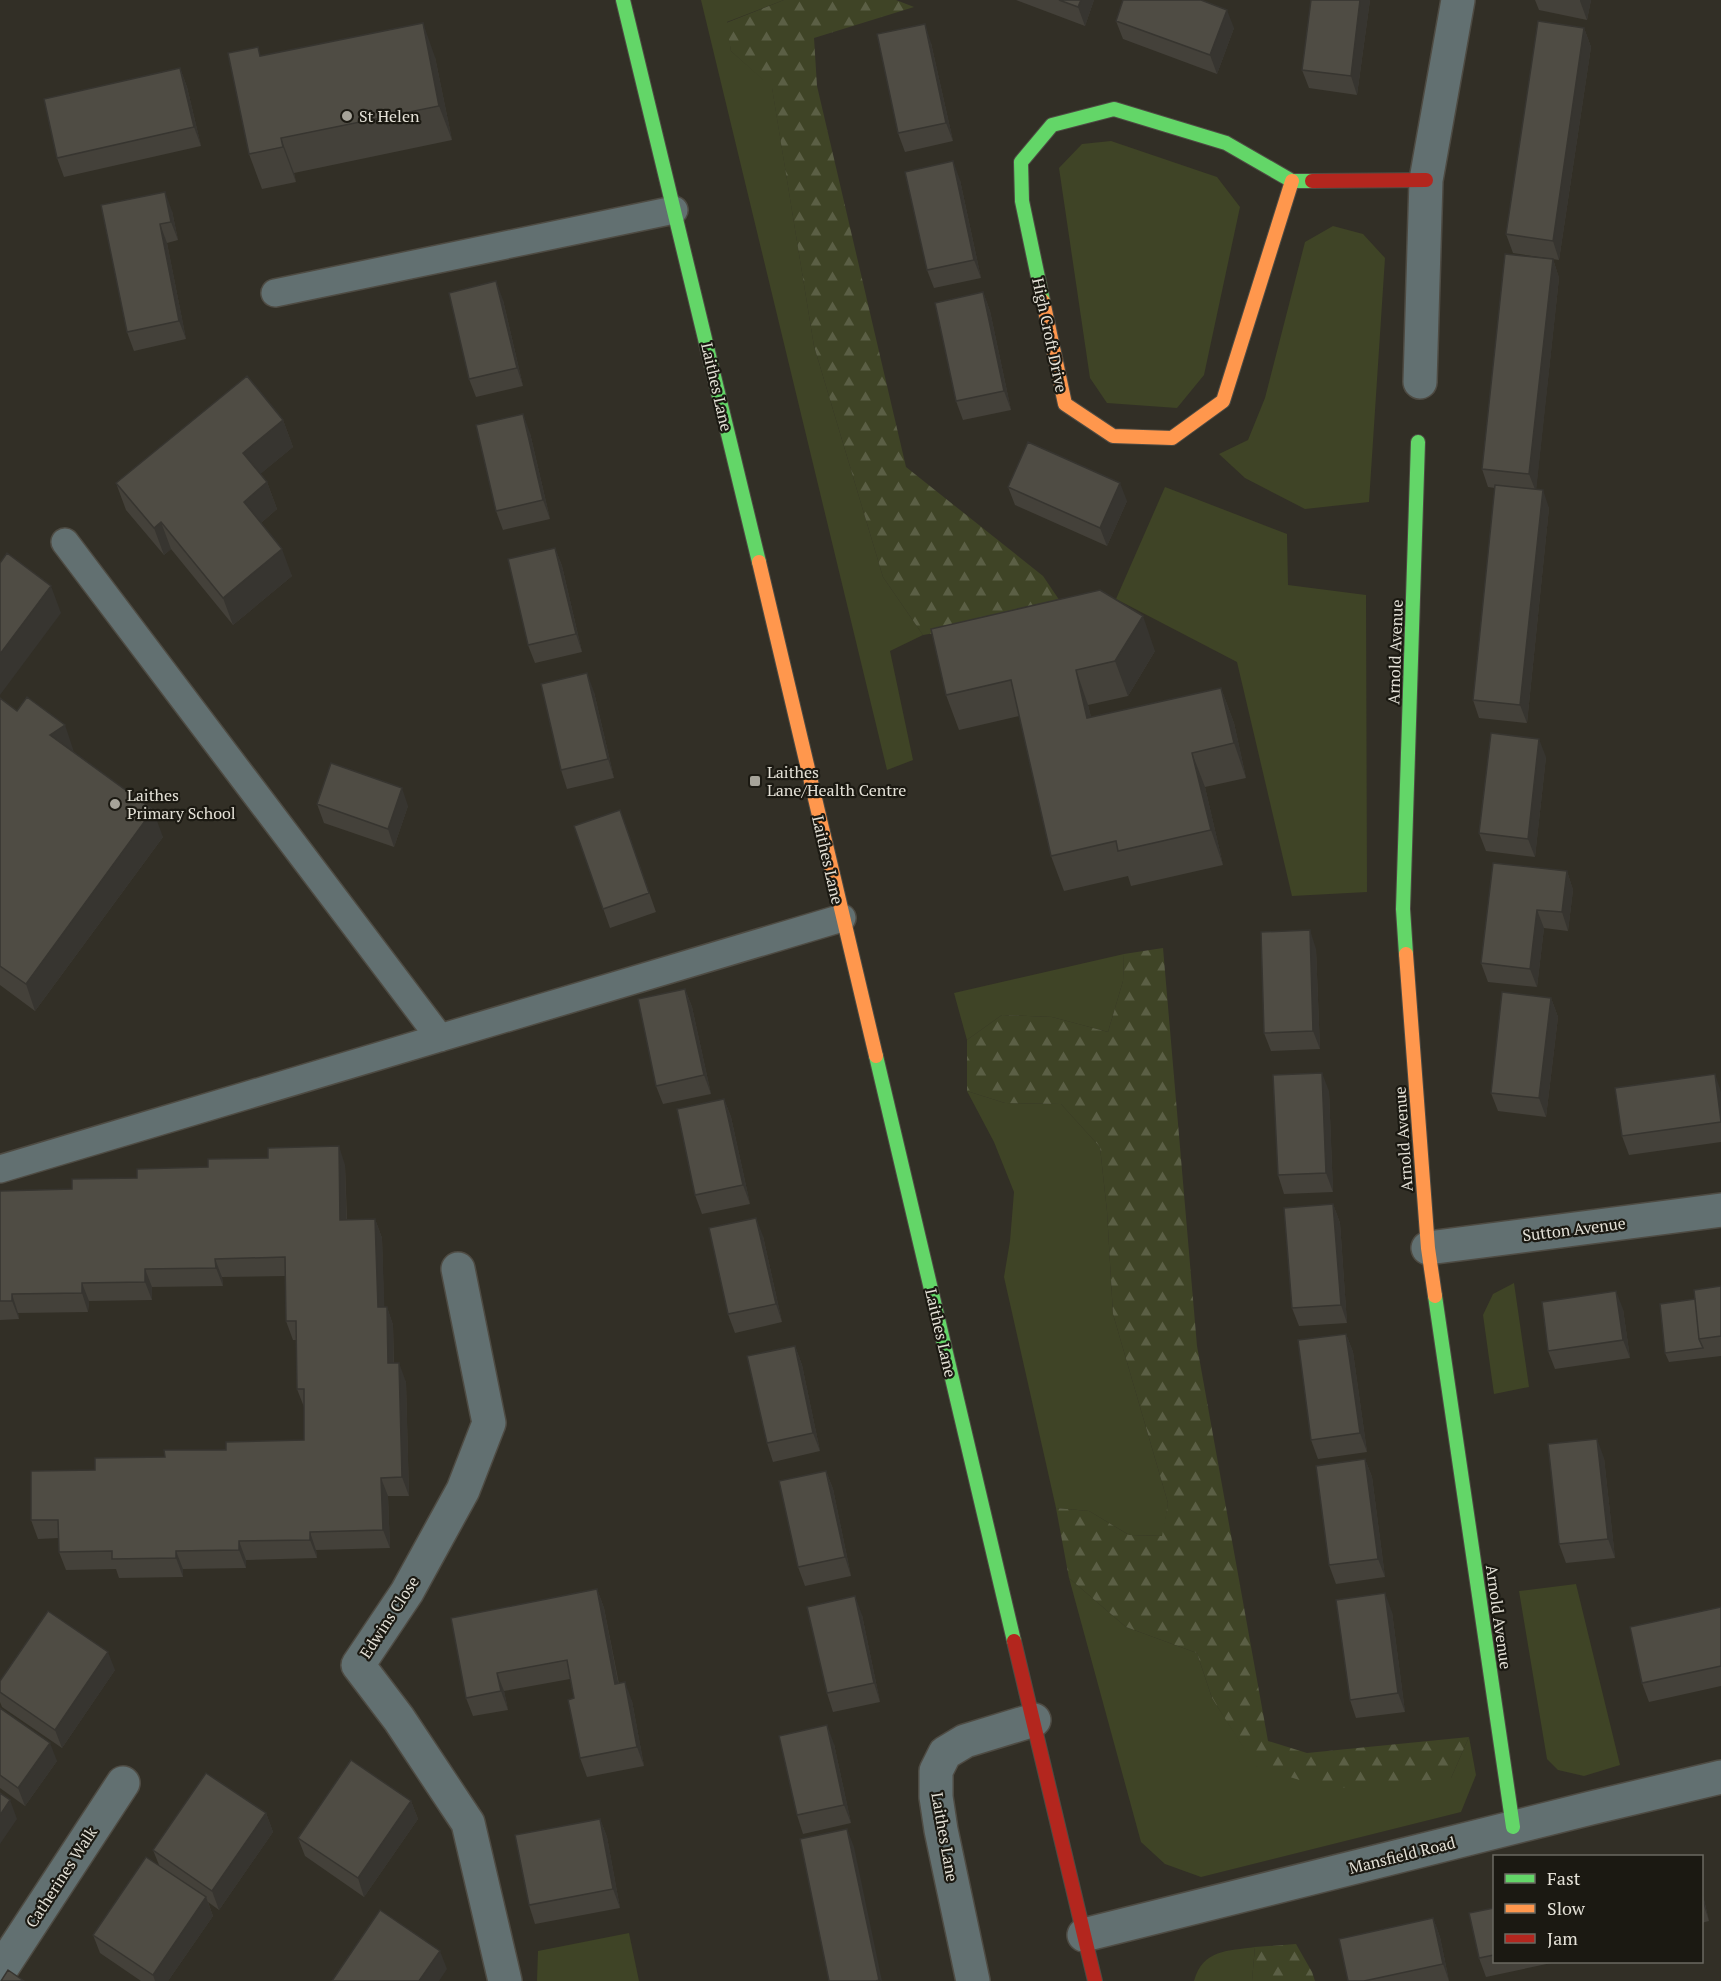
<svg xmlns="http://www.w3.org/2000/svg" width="1721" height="1981" viewBox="0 0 1721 1981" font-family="'PT Serif',serif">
<defs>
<pattern id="forest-firs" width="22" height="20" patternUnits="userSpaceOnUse" patternTransform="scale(1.5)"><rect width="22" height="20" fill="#3f4426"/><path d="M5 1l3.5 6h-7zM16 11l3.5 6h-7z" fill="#5b5f45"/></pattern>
</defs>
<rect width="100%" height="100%" fill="#322f26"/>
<path fill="#3f4426" d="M701 0H784L727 22 731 51 772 87 814 346 883 577 923 635 890 651 913 760 887 770Z
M1111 141 1217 177 1240 207 1204 375 1177 408 1107 403 1090 378 1059 168 1082 144Z
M1333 226 1363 234 1385 258 1369 502 1305 509 1245 478 1219 454 1248 440 1265 398 1305 242Z
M1165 487 1287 534 1288 585 1366 595 1367 892 1292 896 1237 662 1116 599Z
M1124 954 1123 981 1108 1032 1052 1017 1002 1015 967 1040 954 993Z
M967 1091 1005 1103 1061 1104 1100 1147 1107 1211 1113 1314 1168 1503 1163 1536 1129 1535 1089 1511 1056 1508 1004 1277 1010 1241 1014 1192 994 1142Z
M1514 1283 1529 1387 1494 1394 1483 1315 1493 1294Z
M1069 1578 1126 1627 1197 1653 1212 1698 1256 1766 1451 1778 1469 1737 1476 1775 1461 1812 1201 1877 1165 1864 1141 1842Z
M1576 1584 1620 1765 1584 1776 1558 1770 1547 1759 1519 1591Z
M629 1933 639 1981H537L538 1951Z
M1255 1947 1252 1981H1194C1203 1949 1228 1951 1255 1947Z"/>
<path fill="url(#forest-firs)" d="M784 0H896L914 7 814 38 817 86 906 467 1043 576 1066 610 923 635 883 577 814 346 772 88 731 51 726 23Z
M1163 948 1197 1346 1268 1741 1307 1753 1469 1737 1451 1778 1328 1789 1255 1766 1212 1698 1197 1653 1126 1627 1069 1578 1056 1508 1089 1511 1129 1535 1162 1536 1168 1503 1113 1314 1107 1211 1100 1147 1061 1104 1005 1103 967 1091V1040L1002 1015 1052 1017 1108 1032 1123 981 1124 954Z
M1296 1944 1312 1972 1315 1981H1252L1255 1947Z"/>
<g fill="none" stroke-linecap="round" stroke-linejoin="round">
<g stroke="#4e4b43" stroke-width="30">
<path id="lane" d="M275 293 674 210
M65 542 440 1038
M0 1169 842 918"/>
</g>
<g stroke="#4e4b43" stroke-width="36">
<path id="street" d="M1420 382 1426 180 1458 0
M1428 1248 1721 1210
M458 1269 489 1423 463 1490 407 1592 358 1665 399 1719 468 1823 505 1981
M1084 1935 1591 1808 1721 1777
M0 1971 123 1783
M973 1981 941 1830 936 1797V1771L945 1753 965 1741 1034 1720"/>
</g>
<g stroke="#4e4b43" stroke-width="16">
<path id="fast" d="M623 0 759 562
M1043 301 1022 201 1021 162 1052 125 1114 109 1226 143 1292 181H1312
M1406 954 1403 909 1418 442
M876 1056 1014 1641
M1435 1296 1513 1827"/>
</g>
<g stroke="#4e4b43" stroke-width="16">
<path id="slow" d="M1043 301 1065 404 1113 436 1172 438 1223 401 1292 181
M759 562 876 1056
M1406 954 1428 1248 1435 1296"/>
</g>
<g stroke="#4e4b43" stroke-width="16">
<path id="jam" d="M1312 181 1426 180
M1014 1641 1095 1981"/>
</g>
<use href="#lane" stroke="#627071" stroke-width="27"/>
<use href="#street" stroke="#627071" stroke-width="33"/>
<use href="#fast" stroke="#63d668" stroke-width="14"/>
<use href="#slow" stroke="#ff974d" stroke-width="14"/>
<use href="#jam" stroke="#b3261e" stroke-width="14"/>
</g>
<path fill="#44413a" d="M1016 0H1094L1085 26Z
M1311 0H1370L1357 95 1309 88 1302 70Z
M1535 0H1591L1587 20 1539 10Z
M1116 21 1234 28 1217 74 1123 39Z
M1584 28 1591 47 1559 260 1513 253 1506 234Z
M931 43 953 141 905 152 898 133Z
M262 56 435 57 452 140 294 173 296 182 262 189 249 154Z
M180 68 187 87 201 146 64 177 57 158Z
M960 180 981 278 934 288 927 270Z
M101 205 172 211 178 240 167 243 186 339 134 351 127 332Z
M1553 259 1559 278 1536 489 1549 508 1527 723 1479 718 1473 700 1495 488 1488 487 1482 469Z
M983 292 990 311 1011 410 963 420 956 401Z
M503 300 523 386 476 397 469 379Z
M283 420 293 447 260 474 267 482 277 509 261 523 292 576 233 625 171 549 164 555 126 510 116 483Z
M530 433 550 519 503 530 496 511Z
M1008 487 1127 501 1107 546 1015 505Z
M555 548 562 566 582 652 535 663 528 645Z
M931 629 1155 651 1128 696 1088 705 1091 717 1221 688 1234 723 1246 778 1205 787 1223 865 1131 886 1128 876 1064 891 1051 856 1019 716 959 730 946 695Z
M594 692 614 778 567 789 561 770Z
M0 698 74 752 163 837 35 1011 0 985Z
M1546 757 1535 857 1486 851 1479 833Z
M317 804 408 806 394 847 324 823Z
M620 810 656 912 610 928 574 826Z
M1567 871 1573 890 1568 931 1544 928 1537 987 1488 982 1481 963Z
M1316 949 1320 1049 1271 1051 1264 1033Z
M685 989 692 1007 711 1094 663 1104 656 1086Z
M1551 998 1558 1017 1546 1117 1498 1111 1491 1093Z
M1329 1091 1333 1192 1284 1194 1278 1175Z
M1721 1092V1142L1629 1155 1622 1136Z
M724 1099 731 1117 750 1204 702 1214 695 1195Z
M345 1165 347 1220 375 1219 382 1238 384 1307H387L393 1325 394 1363 406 1382 409 1496H388L390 1548 316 1550 317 1558 246 1560V1568L183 1569V1577L119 1578 116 1569 66 1570 59 1552V1538L38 1539 31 1520 95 1470 165 1457 304 1440V1407L297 1389 296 1340H293L286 1321V1276L222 1277 223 1286 152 1287V1300L89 1301 88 1312 18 1313 19 1319 0 1320V1191L72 1189 137 1178Z
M1333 1204 1340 1223 1347 1323 1299 1326 1292 1308Z
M763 1236 782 1322 735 1333 728 1314Z
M1721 1286V1356L1669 1362 1665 1353 1695 1299Z
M1623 1309 1630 1358 1555 1369 1548 1351Z
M1346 1334 1353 1352 1367 1452 1318 1459 1311 1440Z
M795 1346 802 1365 820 1451 773 1462 767 1443Z
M1604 1458 1615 1558 1566 1563 1559 1544Z
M1365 1459 1372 1477 1385 1577 1336 1584 1329 1565Z
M826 1471 833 1489 851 1576 805 1586 798 1567Z
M597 1589 604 1608 619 1684 632 1701 644 1766 587 1777 580 1758 574 1698 570 1679 504 1691 508 1710 473 1716 466 1698Z
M1721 1607V1686L1649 1702 1642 1683Z
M1392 1612 1405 1712 1356 1718 1350 1700Z
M862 1615 880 1702 833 1712 827 1693Z
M115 1670 62 1748 2 1707 0 1702V1681Z
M0 1708 57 1761 25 1806 0 1788Z
M834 1744 851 1823 803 1834 797 1815Z
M411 1801 418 1819 364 1897 305 1856 298 1838Z
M266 1813 273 1832 219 1910 208 1902 213 1916 168 1981H141L100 1953 93 1935 159 1865 153 1850Z
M600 1819 607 1837 620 1908 535 1924 529 1905Z
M1701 1887 1709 1921 1701 1923Z
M1494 1908V1962H1556L1486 1977 1479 1958Z
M1433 1918 1440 1937 1449 1981H1348Z"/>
<path fill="#373530" d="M1081 0H1094L1085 26 1078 7Z
M1360 0H1370L1357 95 1351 76Z
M1580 0H1591L1587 20 1580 1Z
M1227 10 1234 28 1217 74 1210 55Z
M423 23 435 57 452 140 439 106Z
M925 24 931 43 953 141 946 123Z
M1584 28 1591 47 1559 260 1553 241Z
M180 68 187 87 201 146 194 127Z
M281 138 294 173 296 182 283 147Z
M953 161 960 180 981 278 974 260Z
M165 192 172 211 178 240 171 222Z
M160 224 167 243 186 339 179 321Z
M1553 259 1559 278 1536 492 1529 474Z
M496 281 503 300 523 386 517 368Z
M983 292 990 311 1011 410 1004 391Z
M523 414 530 433 550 519 543 500Z
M283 420 293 447 253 480 243 453Z
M267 482 277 509 254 529 244 502Z
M1120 483 1127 501 1107 546 1100 528Z
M1543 490 1549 508 1527 723 1520 705Z
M161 522 171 549 164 555 154 528Z
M555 548 562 566 582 652 576 634Z
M282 549 292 576 233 625 223 598Z
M51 586 61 613 0 695V654Z
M1143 616 1155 651 1128 696 1115 661Z
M1076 670 1088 705 1100 753 1087 718Z
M587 673 594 692 614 778 608 759Z
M1221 688 1234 723 1246 778 1234 743Z
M65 725 74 752 50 735Z
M1539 739 1546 757 1535 857 1528 839Z
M1192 753 1205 787 1223 865 1211 830Z
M402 788 408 806 394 847 388 829Z
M153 810 163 837 35 1011 26 984Z
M1567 871 1573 890 1568 931 1562 912Z
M1537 910 1544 928 1537 987 1530 969Z
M1310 930 1316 949 1320 1049 1313 1031Z
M685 989 692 1007 711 1094 704 1075Z
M1551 998 1558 1017 1546 1117 1539 1098Z
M1322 1073 1329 1091 1333 1192 1326 1173Z
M1715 1074 1721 1092V1122Z
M724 1099 731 1117 750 1204 743 1185Z
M339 1146 345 1165 347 1239 340 1220Z
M1333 1204 1340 1223 1347 1323 1341 1305Z
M756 1218 763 1236 782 1322 776 1304Z
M375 1219 382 1238 385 1325 378 1307Z
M215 1259 222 1277 223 1286 216 1268Z
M145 1269 152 1287V1300L145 1282Z
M82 1283 89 1301 88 1312 82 1293Z
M1616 1291 1623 1309 1630 1358 1623 1340Z
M12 1294 18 1313 19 1319 12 1301Z
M387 1307 393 1325 394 1382 388 1363Z
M1346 1334 1353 1352 1367 1452 1360 1433Z
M795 1346 802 1365 820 1451 813 1433Z
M399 1363 406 1382 409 1496 402 1477Z
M1597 1439 1604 1458 1615 1558 1608 1539Z
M1365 1459 1372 1477 1385 1577 1378 1559Z
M826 1471 833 1489 851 1576 845 1557Z
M381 1478 388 1496 390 1548 383 1530Z
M310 1532 316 1550 317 1558 310 1540Z
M239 1541 246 1560V1568L239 1550Z
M176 1551 183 1569V1577L176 1558Z
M597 1589 604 1608 622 1703 615 1684Z
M1385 1593 1392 1612 1405 1712 1398 1693Z
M855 1596 862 1615 880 1702 874 1683Z
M108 1652 115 1670 62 1748 55 1730Z
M497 1673 504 1691 508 1710 501 1691Z
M625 1682 632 1701 644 1766 637 1747Z
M827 1725 834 1744 851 1823 844 1805Z
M50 1743 57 1761 25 1806 18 1788Z
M10 1800 17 1819 0 1844V1815Z
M411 1801 418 1819 364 1897 358 1878Z
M266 1813 273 1832 219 1910 212 1891Z
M600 1819 607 1837 620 1908 613 1889Z
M847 1829 854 1847 882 1981 879 1980Z
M1701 1887 1709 1921 1701 1897Z
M206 1897 213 1916 168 1981H155L153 1975Z
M1433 1918 1440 1937 1449 1981 1443 1964Z
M440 1951 447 1969 439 1981H419Z"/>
<path fill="#4f4c44" stroke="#373530" stroke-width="1.5" d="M1059 0H1081L1078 7Z
M1123 0H1201L1227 10 1210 55 1116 21Z
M1311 0H1360L1351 76 1302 70Z
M1538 21 1584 28 1553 241 1506 234Z
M423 23 439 106 281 138 283 147 249 154 228 53 258 47 260 56Z
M925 24 946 123 898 133 877 34Z
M180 68 194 127 57 158 44 99Z
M953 161 974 260 927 270 905 172Z
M165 192 171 222 160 224 179 321 127 332 101 205Z
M1505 254 1553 259 1529 474 1482 469Z
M496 281 517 368 469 379 449 293Z
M983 292 1004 391 956 401 935 303Z
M247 376 283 420 243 453 267 482 244 502 282 549 223 598 161 522 154 528 116 483Z
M523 414 543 500 496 511 476 425Z
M1028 442 1120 483 1100 528 1008 487Z
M1495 485 1543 490 1520 705 1473 700Z
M555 548 576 634 528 645 508 559Z
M7 553 51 586 0 654V563Z
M1100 590 1143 616 1115 661 1076 670 1087 718 1221 688 1234 743 1192 753 1211 830 1118 851 1116 841 1051 856 1011 680 946 695 931 629Z
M587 673 608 759 561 770 541 684Z
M27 697 65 725 50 735 153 810 26 984 0 966V698L17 711Z
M1491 733 1539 739 1528 839 1479 833Z
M331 763 402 788 388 829 317 804Z
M620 810 649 893 603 909 574 826Z
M1493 863 1567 871 1562 912 1537 910 1530 969 1481 963Z
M1310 930 1313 1031 1264 1033 1261 932Z
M685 989 704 1075 656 1086 638 999Z
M1502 992 1551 998 1539 1098 1491 1093Z
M1322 1073 1326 1173 1278 1175 1273 1075Z
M1715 1074 1721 1122 1622 1136 1615 1088Z
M724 1099 743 1185 695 1195 677 1109Z
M339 1146 340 1220 375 1219 378 1307H387L388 1363H399L402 1477 381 1478 383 1530 310 1532V1540L239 1541V1550L176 1551V1558L112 1559V1551L59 1552 58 1520H31V1471L95 1470V1458L165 1457 164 1450H226V1442L304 1440V1389H297L296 1321H286L285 1257 215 1259 216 1268 145 1269V1282L82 1283V1293L12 1294V1301H0V1191L72 1189V1179L137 1178V1169L208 1167V1159L268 1158V1148Z
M1333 1204 1341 1305 1292 1308 1284 1208Z
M756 1218 776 1304 728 1314 709 1228Z
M1721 1286V1336L1699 1339 1694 1290Z
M1616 1291 1623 1340 1548 1351 1542 1302Z
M1695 1299 1699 1339 1703 1348 1665 1353 1660 1304Z
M1346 1334 1360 1433 1311 1440 1298 1340Z
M795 1346 813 1433 767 1443 747 1356Z
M1597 1439 1608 1539 1559 1544 1548 1444Z
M1365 1459 1378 1559 1329 1565 1316 1466Z
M826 1471 845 1557 798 1567 779 1481Z
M597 1589 615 1684 625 1682 637 1747 580 1758 568 1700 574 1698 567 1660 497 1673 501 1691 466 1698 451 1618Z
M1385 1593 1398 1693 1350 1700 1336 1600Z
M855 1596 874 1683 827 1693 807 1607Z
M1721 1607V1666L1642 1683 1630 1627Z
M48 1611 108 1652 55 1730 0 1692V1681Z
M0 1708 50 1743 18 1788 0 1775Z
M827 1725 844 1805 797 1815 779 1736Z
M351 1760 411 1801 358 1878 298 1838Z
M206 1773 266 1813 212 1891 153 1850Z
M0 1793 10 1800 0 1815Z
M600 1819 613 1889 529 1905 515 1835Z
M847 1829 879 1980 876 1981H829L800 1839Z
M146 1857 206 1897 153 1975 93 1935Z
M1494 1908V1955L1479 1958 1469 1913Z
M380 1910 440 1951 419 1981H332Z
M1433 1918 1443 1964 1364 1981H1348L1339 1939Z
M8 1970 24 1981H1Z"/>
<g fill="#a6a399" stroke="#1b1912" stroke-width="2">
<circle cx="347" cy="116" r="6"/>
<rect x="749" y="775" width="12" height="12" rx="3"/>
<circle cx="115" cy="804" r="6"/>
</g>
<g text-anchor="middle" stroke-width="4.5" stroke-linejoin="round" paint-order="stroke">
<g font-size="16" fill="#e4e1d7" stroke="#1b1912" text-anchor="start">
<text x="359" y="122">St Helen</text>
<text x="767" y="778">Laithes<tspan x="767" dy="18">Lane/Health Centre</tspan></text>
<text x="127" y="801">Laithes<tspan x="127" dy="18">Primary School</tspan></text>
</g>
<g font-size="16" fill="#e4e1d7" stroke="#1b1912">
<text transform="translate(1050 335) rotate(78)" y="6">High Croft Drive</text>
<text transform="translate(717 387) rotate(77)" y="6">Laithes Lane</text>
<text transform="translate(1395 652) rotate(-88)" y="6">Arnold Avenue</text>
<text transform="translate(828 860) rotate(77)" y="6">Laithes Lane</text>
<text transform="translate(1403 1139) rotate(-94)" y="6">Arnold Avenue</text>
<text transform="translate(1574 1229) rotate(-7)" y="6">Sutton Avenue</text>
<text transform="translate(941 1333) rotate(77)" y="6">Laithes Lane</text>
<text transform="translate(389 1617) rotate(-57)" y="6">Edwins Close</text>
<text transform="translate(1499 1617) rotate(82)" y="6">Arnold Avenue</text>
<text transform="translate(945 1837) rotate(80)" y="6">Laithes Lane</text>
<text transform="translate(1402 1855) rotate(-14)" y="6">Mansfield Road</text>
<text transform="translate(61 1877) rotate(-57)" y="6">Catherines Walk</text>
</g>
</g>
<rect x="1493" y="1855" width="210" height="108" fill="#1b1912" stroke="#6b6961" stroke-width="1.5"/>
<rect x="1505" y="1874" width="30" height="9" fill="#63d668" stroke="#6b6961" stroke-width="1.5"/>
<text x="1547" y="1885" font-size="18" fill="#e4e1d7">Fast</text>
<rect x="1505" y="1904" width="30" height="9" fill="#ff974d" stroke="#6b6961" stroke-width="1.5"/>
<text x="1547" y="1915" font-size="18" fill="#e4e1d7">Slow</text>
<rect x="1505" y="1934" width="30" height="9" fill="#b3261e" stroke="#6b6961" stroke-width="1.5"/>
<text x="1547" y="1945" font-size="18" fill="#e4e1d7">Jam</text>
</svg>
